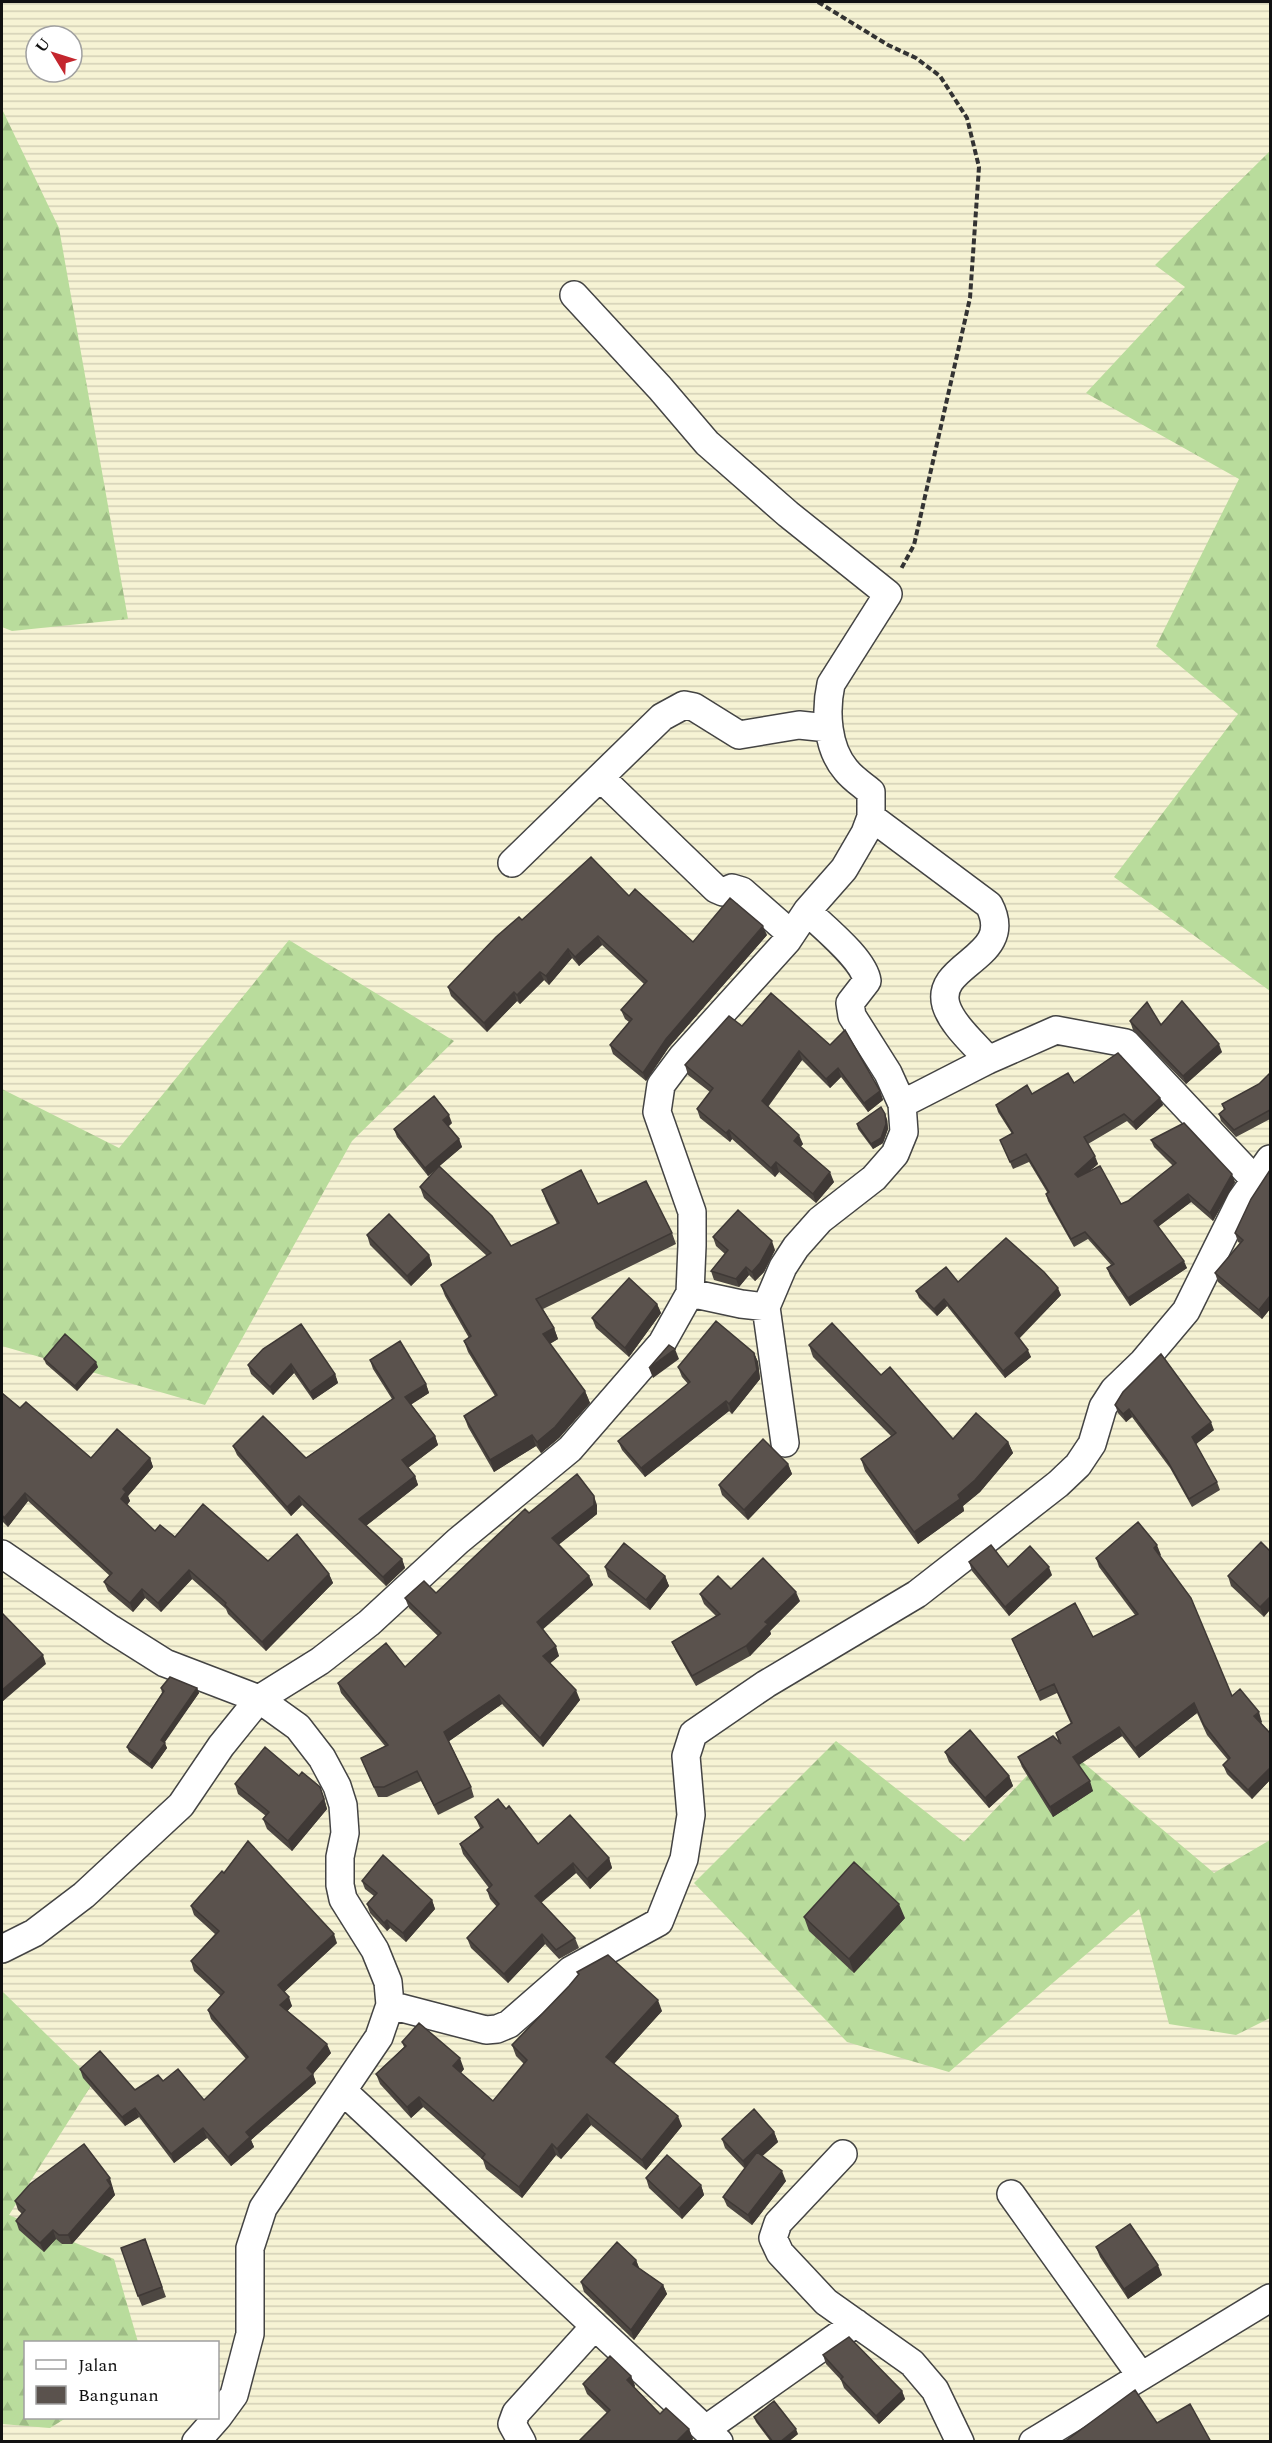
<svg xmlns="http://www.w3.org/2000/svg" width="1272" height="2443" viewBox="0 0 1272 2443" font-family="Spectral,serif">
<defs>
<pattern id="farmland-rules" width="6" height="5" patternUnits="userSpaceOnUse" patternTransform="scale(1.5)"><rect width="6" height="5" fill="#f6f3d4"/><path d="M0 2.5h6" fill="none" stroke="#d2cfb5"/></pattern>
<pattern id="forest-firs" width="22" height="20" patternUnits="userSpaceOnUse" patternTransform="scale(1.5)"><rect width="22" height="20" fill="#b9dc9c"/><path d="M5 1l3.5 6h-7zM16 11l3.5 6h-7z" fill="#9ebc85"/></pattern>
</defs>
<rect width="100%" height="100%" fill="#fffdf5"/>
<path fill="url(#farmland-rules)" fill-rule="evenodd" d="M2 2H1270V2441H2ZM36 36H72V72H36ZM26 2342H218V2418H26Z"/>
<path fill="url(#forest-firs)" d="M2 109 59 228 128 619 12 631 2 627Z
M1270 151V991L1114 877 1238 714 1156 646 1239 479 1086 393 1185 287 1155 265Z
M289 940 454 1041 352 1141 205 1405 2 1346V1089L119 1148Z
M836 1741 964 1842 1059 1742 1214 1873 1270 1840V2018L1236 2035 1169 2024 1139 1909 949 2072 847 2042 694 1883Z
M2 1991 94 2081 9 2215 114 2259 138 2342H26V2418H66L50 2428 2 2424Z"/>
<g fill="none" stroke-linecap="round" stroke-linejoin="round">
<g stroke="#444" stroke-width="30">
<path id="street" d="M601 778 716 889 723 892 732 888 742 891 791 934
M871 817 989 905C1017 958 934 963 946 1005 952 1025 975 1044 988 1060
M512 863 662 717 684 705 694 707 739 735 799 725 828 728
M902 1104 988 1060 1056 1030 1126 1043 1254 1179
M690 1293 741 1304 766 1307
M785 1443 766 1307 783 1267 796 1247 820 1220 874 1178 895 1154 904 1132 902 1104 888 1073 852 1016 850 1003 867 981C864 959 823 927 807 911
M2 1554 111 1629 165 1663 259 1699 298 1727 322 1758 337 1786 343 1805 345 1833 340 1857V1885L343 1899 375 1950 388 1982 390 2005 379 2037 263 2208 250 2248V2334L234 2395 218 2417
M2 1949 34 1933 84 1895 181 1805 221 1746 259 1699 320 1661 369 1623 458 1541 570 1449 662 1343 690 1293 692 1246V1212L657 1112 661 1085 682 1057 787 941 807 911 844 869 865 833 871 817V792C863 785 853 779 846 770 827 748 825 711 831 684L888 594 788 514 707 443 660 388 574 295
M390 2005 486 2030 497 2029 509 2024 571 1970 659 1922 684 1859 691 1815 686 1756 693 1734 766 1684 917 1594 1058 1484 1078 1465 1092 1444 1103 1407 1114 1390 1143 1362 1186 1311 1241 1200 1270 1159
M343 2091 719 2442
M843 2154 778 2223 773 2238 780 2253 826 2302 912 2363 935 2390 960 2442
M1011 2194 1141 2376
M706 2429 856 2323
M196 2442 217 2418
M522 2442 512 2424 516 2413 594 2327
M1033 2442 1270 2298"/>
</g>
<path stroke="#333" stroke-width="4" stroke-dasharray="6 3" stroke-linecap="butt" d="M818 2 888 45 916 58 940 76 967 118 979 167 970 298 914 545 901 569"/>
<use href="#street" stroke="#fff" stroke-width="27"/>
</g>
<path fill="#4d4742" d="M629 896 693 942 767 935 669 1047 646 1081 613 1054 610 1045 629 1022 625 1019 621 1010 644 984 602 945 579 966 572 958 549 985 544 980 520 1004 517 1001 487 1032 451 996 448 987 522 920Z
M771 993 880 1091 883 1100 868 1112 841 1077 830 1088 802 1060 768 1107 803 1144 800 1147 834 1182 816 1203 779 1172 775 1177 732 1139 730 1142 700 1118 697 1109 710 1092 688 1075 685 1065 742 1026Z
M1130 1021 1161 1025 1222 1052 1186 1084 1133 1030Z
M1270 1073V1119L1236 1137 1221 1121 1219 1114 1224 1110 1222 1104 1259 1084Z
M1032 1094 1160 1098 1163 1105 1136 1130 1127 1121 1088 1144 1098 1164 1089 1171 1121 1204 1128 1201 1173 1166 1154 1147 1151 1140 1235 1182 1213 1221 1191 1202 1158 1227 1187 1268 1130 1306 1110 1276 1107 1268 1111 1265 1088 1239 1074 1247 1048 1201 1046 1194 1047 1192 1029 1162 1013 1169 1000 1140 1012 1134 998 1112 996 1105Z
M887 1119 888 1129 883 1143 873 1149 858 1129 857 1124Z
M452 1123 448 1127 459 1139 462 1147 439 1166 511 1246 557 1224 546 1201 542 1190 598 1204 672 1233 676 1244 543 1309 554 1328 558 1339 550 1344 585 1391 590 1403 559 1438 541 1453 536 1446 494 1472 468 1427 464 1416 495 1396 468 1352 464 1341 469 1338 445 1296 441 1285 487 1256 424 1198 420 1187 439 1167 428 1176 397 1137 394 1129Z
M1270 1170V1309L1262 1319 1218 1282 1215 1273 1240 1243 1238 1242 1235 1233Z
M367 1235 429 1255 432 1265 411 1286 370 1245Z
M713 1237 775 1250 764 1272 755 1281 749 1275 739 1287 714 1280 711 1271 725 1254 716 1246Z
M958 1282 1061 1295 1019 1339 1031 1357 1005 1378 947 1306 937 1316 919 1298 916 1291Z
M657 1304 661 1313 629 1357 596 1328 592 1318Z
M809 1345 881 1375 953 1439 1008 1442 1013 1453 980 1492 963 1506 964 1511 918 1544 865 1471 861 1459 891 1436 813 1357Z
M263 1349 335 1374 338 1383 313 1400 294 1373 273 1395 251 1374 248 1365Z
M754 1353 758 1362 760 1379 732 1414 729 1411 645 1477 622 1450 618 1441 688 1384 682 1377 678 1367Z
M44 1359 98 1367 77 1391 46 1364Z
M370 1360 426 1384 429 1393 411 1404 435 1436 438 1445 408 1468 415 1476 418 1485 366 1526 402 1559 405 1568 386 1586 302 1505 291 1516 237 1455 233 1446 306 1458 392 1399 373 1369Z
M2 1393 20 1408 91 1458H150L153 1467 128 1496 130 1501 127 1505 155 1531 175 1537 268 1561 329 1574 333 1583 266 1651 228 1614 226 1609 192 1579 161 1612 145 1598 133 1612 108 1591 104 1582 110 1576 28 1501 8 1527 2 1521Z
M1115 1405 1214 1430 1196 1444 1217 1482 1220 1490 1192 1507 1170 1468 1132 1417 1126 1422 1118 1413Z
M788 1464 792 1474 748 1520 722 1495 719 1485Z
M597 1505V1514L559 1544 589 1576 593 1585 542 1629 559 1656 550 1663 580 1700 543 1747 502 1704 449 1741 471 1787 474 1797 438 1815 421 1781 387 1797H378L361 1758 385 1746 341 1693 338 1683 405 1667 438 1636 409 1608 405 1598 436 1593 529 1513Z
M1261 1542 1264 1617 1231 1586 1228 1576Z
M1161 1555 1159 1556 1232 1696 1262 1722 1261 1723 1270 1733V1780L1252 1799 1227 1774 1223 1765 1228 1760 1207 1735 1197 1713 1139 1758 1122 1736 1079 1765 1093 1791 1053 1817 1022 1767 1018 1757 1059 1743 1056 1733 1071 1724 1057 1693 1040 1701 1012 1639 1093 1637 1135 1615 1099 1567 1096 1558Z
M969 1562 1052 1575 1009 1616 972 1571Z
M605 1567 665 1576 669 1586 650 1610 608 1577Z
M731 1589 800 1601 770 1631 771 1634 750 1656 696 1686 676 1651 672 1642 716 1616 704 1604 700 1594Z
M161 1688H197L199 1693 164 1742 167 1748 152 1769 129 1752 127 1747 162 1693Z
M945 1752 1009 1776 1013 1786 989 1808 949 1762Z
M235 1784 324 1797 327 1809 292 1851 267 1829 263 1819 266 1816 238 1794Z
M506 1809 538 1844 609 1858 612 1868 590 1889 576 1873 541 1903 575 1938 579 1948 559 1959 545 1944 508 1983 471 1948 467 1938 497 1907 490 1899 487 1890 489 1888 463 1854 460 1844 480 1828 475 1817Z
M362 1881 432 1900 435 1909 406 1942 390 1928 387 1931 370 1913 367 1904 374 1896 365 1889Z
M191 1906 337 1943 284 1992 292 2006 287 2011 331 2053 313 2074 316 2083 251 2140 254 2147 231 2166 207 2138 174 2163 139 2117 125 2126 83 2078 80 2069 135 2090 163 2081 204 2100 246 2059 211 2019 208 2010 221 1996 194 1971 191 1961 215 1934 194 1915Z
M804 1917 905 1918 854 1973 809 1931Z
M577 1972 662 2011 614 2064 682 2126 646 2170 591 2125 561 2159 556 2155 522 2198 486 2169 483 2160 423 2107 411 2118 380 2084 376 2074 404 2047 402 2042 464 2069 461 2073 493 2101 524 2064 516 2056 512 2045 569 1986 578 1975Z
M774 2132 778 2142 762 2156 786 2181 752 2225 727 2206 723 2197 745 2169 725 2148 722 2139Z
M646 2178 701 2185 704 2195 682 2219 649 2188Z
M113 2187 112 2188 115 2195 72 2244H62L56 2239 44 2252 19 2230 16 2221 22 2214 18 2210 15 2201Z
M145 2239 166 2297 142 2306 138 2296Z
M1096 2247 1162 2275 1128 2299 1100 2257Z
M636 2260 639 2268 663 2285 667 2294 634 2340 584 2292 581 2282Z
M823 2355 902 2391 905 2399 879 2424 844 2388 841 2380 826 2364Z
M631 2376 635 2386 634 2387 660 2414 689 2429 693 2439 690 2442H578L607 2413 587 2394 583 2384Z
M754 2417 798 2434 788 2442H771L756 2422Z"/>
<path fill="#3f3936" d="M763 926 767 935 669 1047 646 1081 643 1073 666 1039Z
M598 936 602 945 579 966 575 957Z
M568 949 572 958 549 985 546 976Z
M540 972 544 980 520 1004 517 995Z
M514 992 517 1001 487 1032 484 1023Z
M1219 1044 1222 1052 1186 1084 1183 1076Z
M799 1051 802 1060 765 1110 762 1101Z
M838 1068 841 1077 830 1088 826 1079Z
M880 1091 883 1100 868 1112 864 1103Z
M1160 1098 1163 1105 1136 1130 1133 1122Z
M885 1114 887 1119 888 1129 883 1143 873 1149 871 1144Z
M449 1115 452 1123 446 1128 443 1120Z
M729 1130 732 1139 730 1142 726 1133Z
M799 1135 803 1144 797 1151 794 1141Z
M459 1139 462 1147 428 1176 425 1168Z
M1095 1156 1098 1164 1078 1181 1075 1174Z
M776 1162 779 1172 775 1177 771 1168Z
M830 1172 834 1182 816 1203 813 1194Z
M1232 1174 1235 1182 1213 1221 1210 1213Z
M1188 1194 1191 1202 1156 1228 1154 1221Z
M772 1241 775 1250 764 1272 755 1281 752 1272Z
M429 1255 432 1265 411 1286 407 1276Z
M1184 1261 1187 1268 1130 1306 1128 1298Z
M746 1267 749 1275 739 1287 736 1279Z
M1058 1288 1061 1295 1017 1340 1015 1333Z
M1270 1296V1309L1262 1319 1259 1310Z
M944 1299 947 1306 937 1316 934 1309Z
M657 1304 661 1313 629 1357 625 1348Z
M554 1328 558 1339 547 1345 543 1334Z
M675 1349 679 1359 653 1378 649 1368Z
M1028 1350 1031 1357 1005 1378 1003 1371Z
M754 1353 758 1362 760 1379 732 1414 729 1404Z
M96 1362 98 1367 77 1391 75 1386Z
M291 1364 294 1373 273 1395 270 1387Z
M335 1374 338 1383 313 1400 310 1392Z
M426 1384 429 1393 409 1406 405 1397Z
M585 1391 590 1403 559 1438 541 1453 537 1442Z
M726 1401 729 1411 645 1477 641 1468Z
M1129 1409 1132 1417 1126 1422 1123 1414Z
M1211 1422 1214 1430 1195 1445 1192 1437Z
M532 1435 536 1446 494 1472 490 1460Z
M435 1436 438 1445 406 1469 402 1460Z
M1008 1442 1013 1453 980 1492 963 1506 964 1511 918 1544 914 1532 958 1495Z
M150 1458 153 1467 128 1496 130 1501 124 1508 121 1499 123 1489Z
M788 1464 792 1474 748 1520 744 1510Z
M415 1476 418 1485 363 1528 359 1519Z
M25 1493 28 1501 8 1527 4 1518Z
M299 1496 302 1505 291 1516 287 1507Z
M594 1496 597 1505V1514L556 1547 552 1538Z
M1157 1545 1161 1555 1157 1558 1154 1548Z
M402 1559 405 1568 386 1586 383 1577Z
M1049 1567 1052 1575 1009 1616 1005 1607Z
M189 1570 192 1579 161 1612 158 1603Z
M329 1574 333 1583 266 1651 262 1642Z
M589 1576 593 1585 540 1632 537 1622Z
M665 1576 669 1586 650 1610 646 1600Z
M142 1589 145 1598 133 1612 130 1603Z
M796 1592 800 1601 770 1631 771 1634 750 1656 746 1646 765 1622Z
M1270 1597V1610L1264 1617 1260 1607Z
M556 1646 559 1656 547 1666 543 1656Z
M43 1655 46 1664 2 1702V1690Z
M197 1688 199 1693 163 1745 161 1740Z
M576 1690 580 1700 543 1747 540 1738Z
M499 1695 502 1704 448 1742 444 1732Z
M1194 1703 1197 1713 1139 1758 1135 1748Z
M1259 1712 1262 1722 1258 1725 1254 1716Z
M1119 1727 1122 1736 1077 1766 1073 1757Z
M165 1743 167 1748 152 1769 150 1764Z
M1270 1768V1780L1252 1799 1248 1790Z
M1009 1776 1013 1786 989 1808 985 1798Z
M1090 1781 1093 1791 1053 1817 1050 1807Z
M320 1787 327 1809 292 1851 288 1841Z
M609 1858 612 1868 590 1889 587 1879Z
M573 1863 576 1873 538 1905 535 1896Z
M432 1900 435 1909 406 1942 403 1933Z
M899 1904 905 1918 854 1973 849 1959Z
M387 1920 390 1928 387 1931 384 1923Z
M334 1934 337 1943 281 1995 278 1985Z
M542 1934 545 1944 508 1983 504 1974Z
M289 1997 292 2006 284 2015 280 2005Z
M658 2000 662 2011 610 2068 606 2057Z
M327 2044 331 2053 313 2074 316 2083 251 2140 254 2147 231 2166 228 2157 246 2132 307 2068Z
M460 2058 464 2069 457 2077 453 2066Z
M419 2097 423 2107 411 2118 407 2107Z
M135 2108 139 2117 125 2126 122 2117Z
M587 2114 591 2125 561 2159 557 2149Z
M678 2116 682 2126 646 2170 642 2160Z
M203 2128 207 2138 174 2163 171 2154Z
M774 2132 778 2142 746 2171 743 2161Z
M552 2144 556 2155 522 2198 519 2187Z
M782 2171 786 2181 752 2225 748 2215Z
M110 2178 115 2195 72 2244 68 2235 107 2180Z
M701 2185 704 2195 682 2219 679 2209Z
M53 2230 56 2239 44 2252 40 2243Z
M636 2260 640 2270 633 2264Z
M1158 2265 1162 2275 1128 2299 1124 2289Z
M663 2285 667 2294 634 2340 631 2330Z
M631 2376 635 2386 631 2390 627 2380Z
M902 2391 905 2399 879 2424 876 2416Z
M689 2429 693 2439 690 2442H676Z
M796 2429 798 2434 788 2442H780Z"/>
<path fill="#5a524d" stroke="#3f3936" stroke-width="1.5" d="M591 857 629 896 635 889 693 942 730 898 763 926 666 1039 643 1073 610 1045 632 1019 621 1010 647 981 598 936 575 957 568 949 546 976 540 972 517 995 514 992 484 1023 448 987 496 937 519 917 522 920Z
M771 993 830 1045 845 1030 880 1091 864 1103 838 1068 826 1079 799 1051 762 1101 799 1135 794 1141 830 1172 813 1194 776 1162 771 1168 729 1130 726 1133 697 1109 713 1088 685 1065 729 1016 742 1026Z
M1182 1001 1219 1044 1183 1076 1130 1021 1147 1002 1161 1025Z
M1118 1053 1160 1098 1133 1122 1124 1114 1084 1137 1095 1156 1075 1174 1078 1177 1100 1166 1121 1204 1128 1201 1176 1163 1151 1140 1184 1123 1232 1174 1210 1213 1188 1194 1154 1221 1184 1261 1128 1298 1107 1268 1114 1264 1085 1232 1071 1239 1046 1194 1049 1192 1026 1154 1010 1162 1000 1140 1013 1133 996 1105 1027 1085 1032 1094 1068 1073 1074 1083Z
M1270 1073V1110L1234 1130 1219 1114 1225 1109 1222 1104 1259 1084Z
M434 1096 449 1115 443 1120 459 1139 425 1168 394 1129Z
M881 1107 885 1114 886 1124 881 1138 871 1144 857 1124Z
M439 1166 492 1216 511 1246 559 1223 542 1190 581 1170 598 1204 646 1181 672 1233 536 1299 554 1328 543 1334 585 1391 555 1427 537 1442 532 1435 490 1460 464 1416 497 1395 464 1341 471 1336 441 1285 491 1253 420 1187Z
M1270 1170V1296L1259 1310 1215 1273 1243 1240 1235 1233 1251 1199Z
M738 1210 772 1241 760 1263 752 1272 746 1267 736 1279 711 1271 728 1250 713 1237Z
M389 1214 429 1255 407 1276 367 1235Z
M1006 1238 1044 1272 1058 1288 1015 1333 1028 1350 1003 1371 944 1299 934 1309 916 1291 946 1267 958 1282Z
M629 1278 657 1304 625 1348 592 1318Z
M716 1321 754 1353 757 1370 729 1404 726 1401 641 1468 618 1441 690 1382 678 1367Z
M832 1323 881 1375 890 1367 953 1439 976 1413 1008 1442 975 1480 958 1495 960 1499 914 1532 861 1459 896 1433 809 1345Z
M301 1324 335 1374 310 1392 291 1364 270 1387 248 1365 263 1349Z
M65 1334 96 1362 75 1386 44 1359Z
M400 1341 426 1384 405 1397 435 1436 402 1460 415 1476 359 1519 402 1559 383 1577 299 1496 287 1507 233 1446 263 1416 306 1458 394 1398 370 1360Z
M669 1345 675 1349 649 1368Z
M1161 1354 1211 1422 1192 1437 1217 1482 1189 1499 1167 1460 1129 1409 1123 1414 1115 1405 1123 1392Z
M2 1393 20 1408 26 1402 91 1458 117 1429 150 1458 123 1489 126 1492 121 1499 155 1531 160 1525 175 1537 203 1504 268 1561 297 1534 329 1574 262 1642 225 1605 226 1603 189 1570 158 1603 142 1589 130 1603 104 1582 112 1573 25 1493 4 1518 2 1515Z
M763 1439 788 1464 744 1510 719 1485Z
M577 1474 594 1496V1505L552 1538 589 1576 537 1622 556 1646 543 1656 576 1690 540 1738 499 1695 444 1732 471 1787 434 1805 417 1771 384 1787H374L361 1758 388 1745 338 1683 386 1643 405 1667 441 1633 405 1598 424 1581 436 1593 525 1509 529 1513Z
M1138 1522 1157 1545 1154 1548 1191 1598 1232 1696 1240 1689 1259 1712 1254 1716 1270 1733V1768L1248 1790 1223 1765 1230 1758 1204 1725 1194 1703 1135 1748 1119 1727 1073 1757 1090 1781 1050 1807 1018 1757 1053 1736 1061 1744 1056 1733 1072 1723 1054 1684 1037 1692 1012 1639 1075 1603 1093 1637 1138 1614 1096 1558Z
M1261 1542 1270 1551V1597L1260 1607 1228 1576Z
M624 1543 665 1576 646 1600 605 1567Z
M991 1545 1008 1567 1030 1546 1049 1567 1005 1607 969 1562Z
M763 1558 796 1592 765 1622 768 1624 746 1646 692 1676 672 1642 720 1614 700 1594 718 1576 731 1589Z
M2 1613 43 1655 2 1690Z
M170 1677 197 1688 161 1740 165 1743 150 1764 127 1747 164 1691 161 1688Z
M970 1730 1009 1776 985 1798 945 1752Z
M265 1747 299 1776 302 1772 320 1787 324 1799 288 1841 263 1819 269 1812 235 1784Z
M498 1799 506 1809 509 1806 538 1844 570 1815 609 1858 587 1879 573 1863 535 1896 575 1938 556 1950 542 1934 504 1974 467 1938 499 1904 487 1890 492 1885 460 1844 483 1827 475 1817Z
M248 1841 334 1934 278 1985 289 1997 280 2005 327 2044 307 2068 313 2074 246 2132 250 2137 228 2157 203 2128 171 2154 135 2108 122 2117 80 2069 100 2051 135 2090 158 2075 163 2081 178 2069 204 2100 248 2057 208 2010 224 1992 191 1961 219 1931 191 1906 222 1871 224 1873Z
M383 1855 432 1900 403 1933 387 1920 384 1923 367 1904 377 1893 362 1881Z
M854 1862 899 1904 849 1959 804 1917Z
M608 1955 658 2000 606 2057 678 2116 642 2160 587 2114 557 2149 552 2144 519 2187 482 2158 485 2154 419 2097 407 2107 376 2074 406 2046 402 2042 419 2023 460 2058 453 2066 493 2101 527 2060 512 2045 569 1986 579 1974 577 1972Z
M754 2109 774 2132 743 2161 722 2139Z
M84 2144 110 2178 107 2180 111 2186 68 2235H59L53 2230 40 2243 16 2221 25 2210 15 2201 30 2184Z
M757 2152 782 2171 748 2215 723 2197Z
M667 2155 701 2185 679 2209 646 2178Z
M1130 2224 1158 2265 1124 2289 1096 2247Z
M145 2239 162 2287 138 2296 121 2248Z
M617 2242 636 2260 633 2264 663 2285 631 2330 581 2282Z
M849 2337 902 2391 876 2416 841 2379 843 2377 823 2355Z
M610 2356 631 2376 627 2380 660 2414 666 2408 689 2429 676 2442H578L610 2410 583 2384Z
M1135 2390 1157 2423 1190 2404 1211 2442H1064Z
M774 2401 796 2429 780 2442H773L754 2417Z"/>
<rect width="1272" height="2443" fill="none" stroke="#111111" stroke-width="6"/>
<rect x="24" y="2341" width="195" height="78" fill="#ffffff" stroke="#a0a0a0" stroke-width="1.5"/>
<rect x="36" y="2360" width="30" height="9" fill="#ffffff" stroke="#a0a0a0" stroke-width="1.5"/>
<text x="78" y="2371" font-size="18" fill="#111111">Jalan</text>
<rect x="36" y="2386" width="30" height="18" fill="#5a524d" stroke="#a0a0a0" stroke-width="1.5"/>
<text x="78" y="2401" font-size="18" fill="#111111">Bangunan</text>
<g transform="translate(54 54) rotate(308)"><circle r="28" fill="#ffffff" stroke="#a0a0a0" stroke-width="1.5"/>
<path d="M0-4.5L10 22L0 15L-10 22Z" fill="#c4262e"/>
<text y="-9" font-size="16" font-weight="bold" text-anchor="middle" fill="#111111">U</text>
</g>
</svg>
